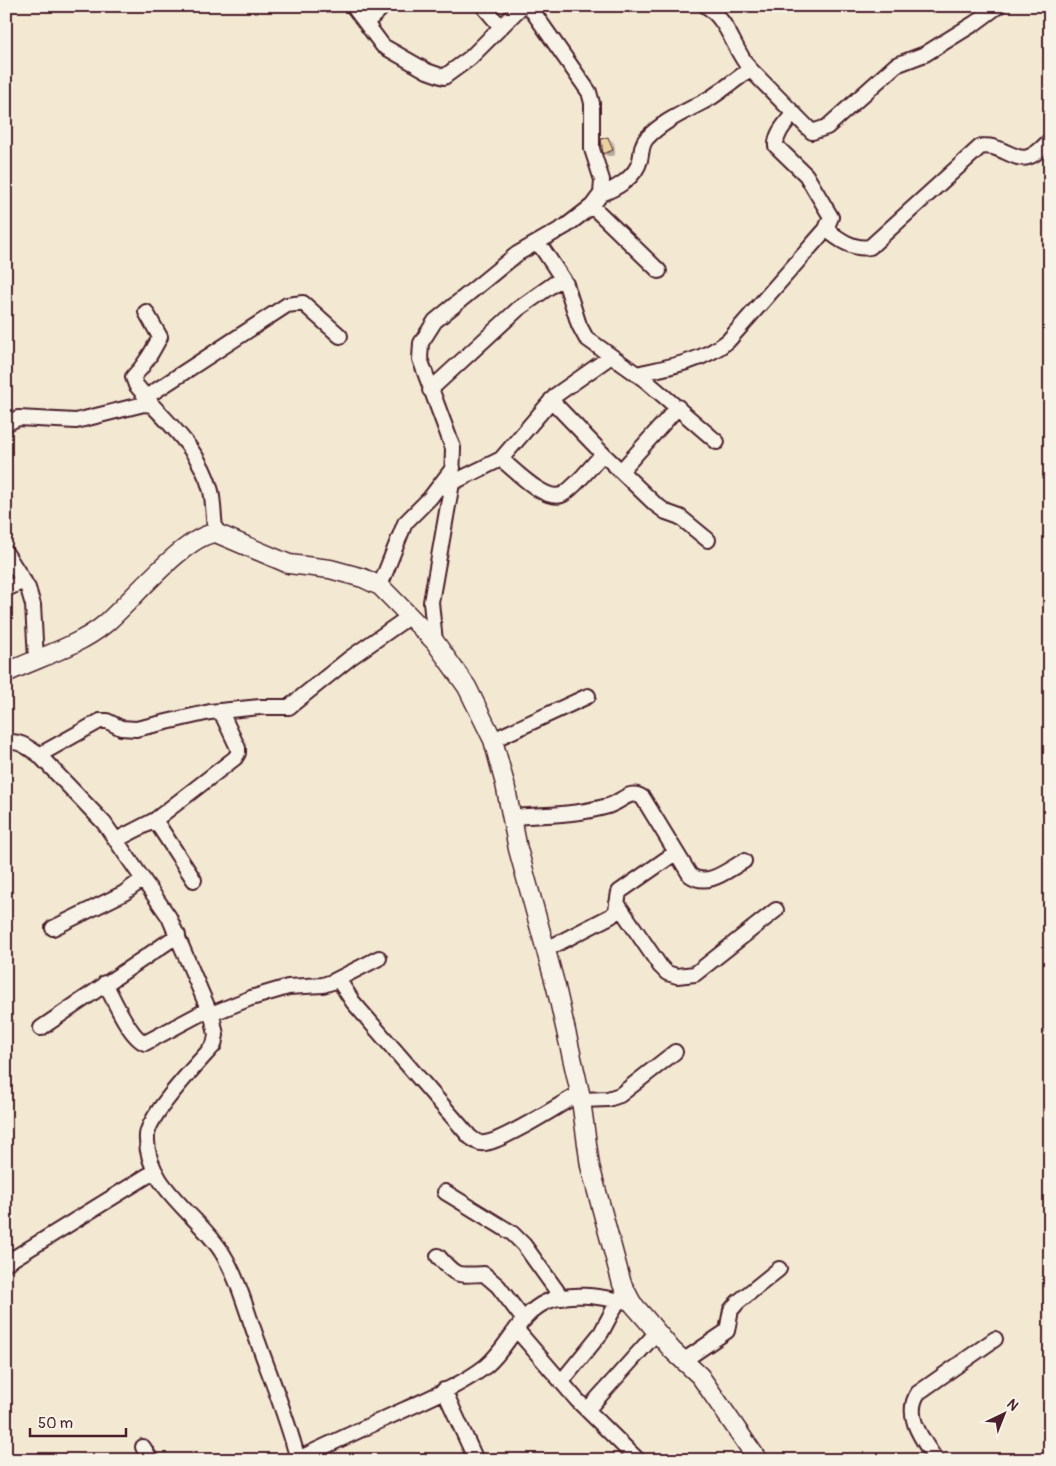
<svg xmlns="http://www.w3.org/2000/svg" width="1056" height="1466" viewBox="0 0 1056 1466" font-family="Pangolin,sans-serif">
<defs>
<filter id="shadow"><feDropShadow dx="4" dy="4" stdDeviation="1" flood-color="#0004"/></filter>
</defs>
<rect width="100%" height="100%" fill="#f3e9d3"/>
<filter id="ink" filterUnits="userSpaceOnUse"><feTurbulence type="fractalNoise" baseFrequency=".02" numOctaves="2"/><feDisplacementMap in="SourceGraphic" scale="10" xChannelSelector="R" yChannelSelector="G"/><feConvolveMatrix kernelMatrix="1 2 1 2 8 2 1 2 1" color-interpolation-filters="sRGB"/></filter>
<g filter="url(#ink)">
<path fill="#ebd2a1" stroke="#4a1f2b" filter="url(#shadow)" d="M608 137 613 150 603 154 601 139Z"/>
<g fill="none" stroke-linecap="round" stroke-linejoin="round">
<g stroke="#4a1f2b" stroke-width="18">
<path id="minor" d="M353 6 383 46 427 71 444 77 470 58 522 6
M483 6 501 27
M706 6C729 21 733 49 750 69L812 132 827 127 896 65 925 54 975 23 998 6
M366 23 384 6
M601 194C616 189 636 177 640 160 642 152 641 144 647 138 665 119 690 110 712 97 725 88 737 79 750 69
M592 206 659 271
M826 229C838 239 853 250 870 247L980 147C998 142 1014 162 1028 157 1036 155 1044 146 1050 140
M538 242 566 284 579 325 586 338 645 380 717 442
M146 312 160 337C152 352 145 365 133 377L136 385 152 404
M636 374C668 367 702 362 728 341L826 229 831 217 806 175 776 146C775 134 786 123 793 114
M430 390 518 309 562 278
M146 397 287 305 303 303 340 336
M551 400 603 454 655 504 666 512 680 517 708 540
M6 424 18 418 76 421 144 404 152 405C176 430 202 456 211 491 214 504 213 519 216 533
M501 459C515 470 548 506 565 493 579 483 591 466 603 454
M621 471 678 407
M452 483 501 459 556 395 610 357
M6 553 28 588 33 605 36 659
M380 586 405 523 430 498 453 468
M6 589 24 581
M435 642 431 602 452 483 453 448 420 359 421 343 435 321 517 254 566 226 592 206 601 194 602 180 592 149V103L589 92 529 6
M493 740 588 696
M6 743C18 739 29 748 39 755L104 823 169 917 213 1020 216 1035 214 1045C198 1063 149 1114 147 1135 144 1187 200 1215 223 1254 239 1280 247 1313 258 1342 272 1381 288 1420 298 1460
M39 755 100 721H107L121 728 136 729 210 712 260 707H289L350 658 410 616
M511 817C544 815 577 815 608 806 622 802 630 788 643 798L690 875C708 888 727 870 744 861
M155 820 194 880
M116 840 155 820 235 758 238 753V748L221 712
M617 903 660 966 667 973 677 976 695 974 776 910
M53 928 124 893 143 879
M545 950 611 916 616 911 619 892 675 853
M338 979 353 1002 470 1137C474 1140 479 1144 484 1143 502 1142 561 1104 580 1093
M105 983C113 998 130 1038 145 1043L209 1009
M211 1014 251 998 288 987 323 985 332 982 379 958
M41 1028 178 935
M581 1100 608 1099 620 1095 675 1052
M445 1192 512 1233 524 1245 562 1298
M438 1256C457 1278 457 1275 484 1274L498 1286 524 1320
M6 1263 155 1171
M516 1329 577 1400 638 1460
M683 1361 727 1331 731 1310 738 1302 779 1269
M562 1381 601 1333 618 1301
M444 1390 476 1460
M587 1410 657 1332
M143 1447 151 1460
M298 1459C334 1442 370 1425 406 1409 432 1397 463 1384 486 1366 509 1347 518 1315 546 1302 573 1290 605 1298 632 1303
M936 1460C923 1440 903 1416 918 1393L995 1339"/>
</g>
<g stroke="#4a1f2b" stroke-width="21">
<path id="tertiary" d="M6 673C37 658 79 646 105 624 130 603 186 534 216 533L289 564 330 569 363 578 380 586 435 642 467 687 493 740 505 784 518 849 556 987 580 1093 590 1166 622 1284 632 1303 646 1319 672 1350 700 1376 758 1460"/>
</g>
<use href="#minor" stroke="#f7f3e8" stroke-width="14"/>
<use href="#tertiary" stroke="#f7f3e8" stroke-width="18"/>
</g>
</g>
<rect width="1056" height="1466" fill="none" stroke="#f7f3e8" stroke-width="25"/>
<rect x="12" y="12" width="1031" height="1441" fill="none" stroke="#4a1f2b" stroke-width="2" filter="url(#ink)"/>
<g transform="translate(1004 1414) rotate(43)" stroke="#f7f3e8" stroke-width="4" paint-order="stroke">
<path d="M0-4L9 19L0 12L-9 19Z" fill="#4a1f2b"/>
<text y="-8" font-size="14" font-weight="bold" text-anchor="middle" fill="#4a1f2b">N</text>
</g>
<path d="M30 1428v8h96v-8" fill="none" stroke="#4a1f2b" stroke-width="2.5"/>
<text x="38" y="1428" font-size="15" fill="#4a1f2b" stroke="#f7f3e8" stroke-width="4" paint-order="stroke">50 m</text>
</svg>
